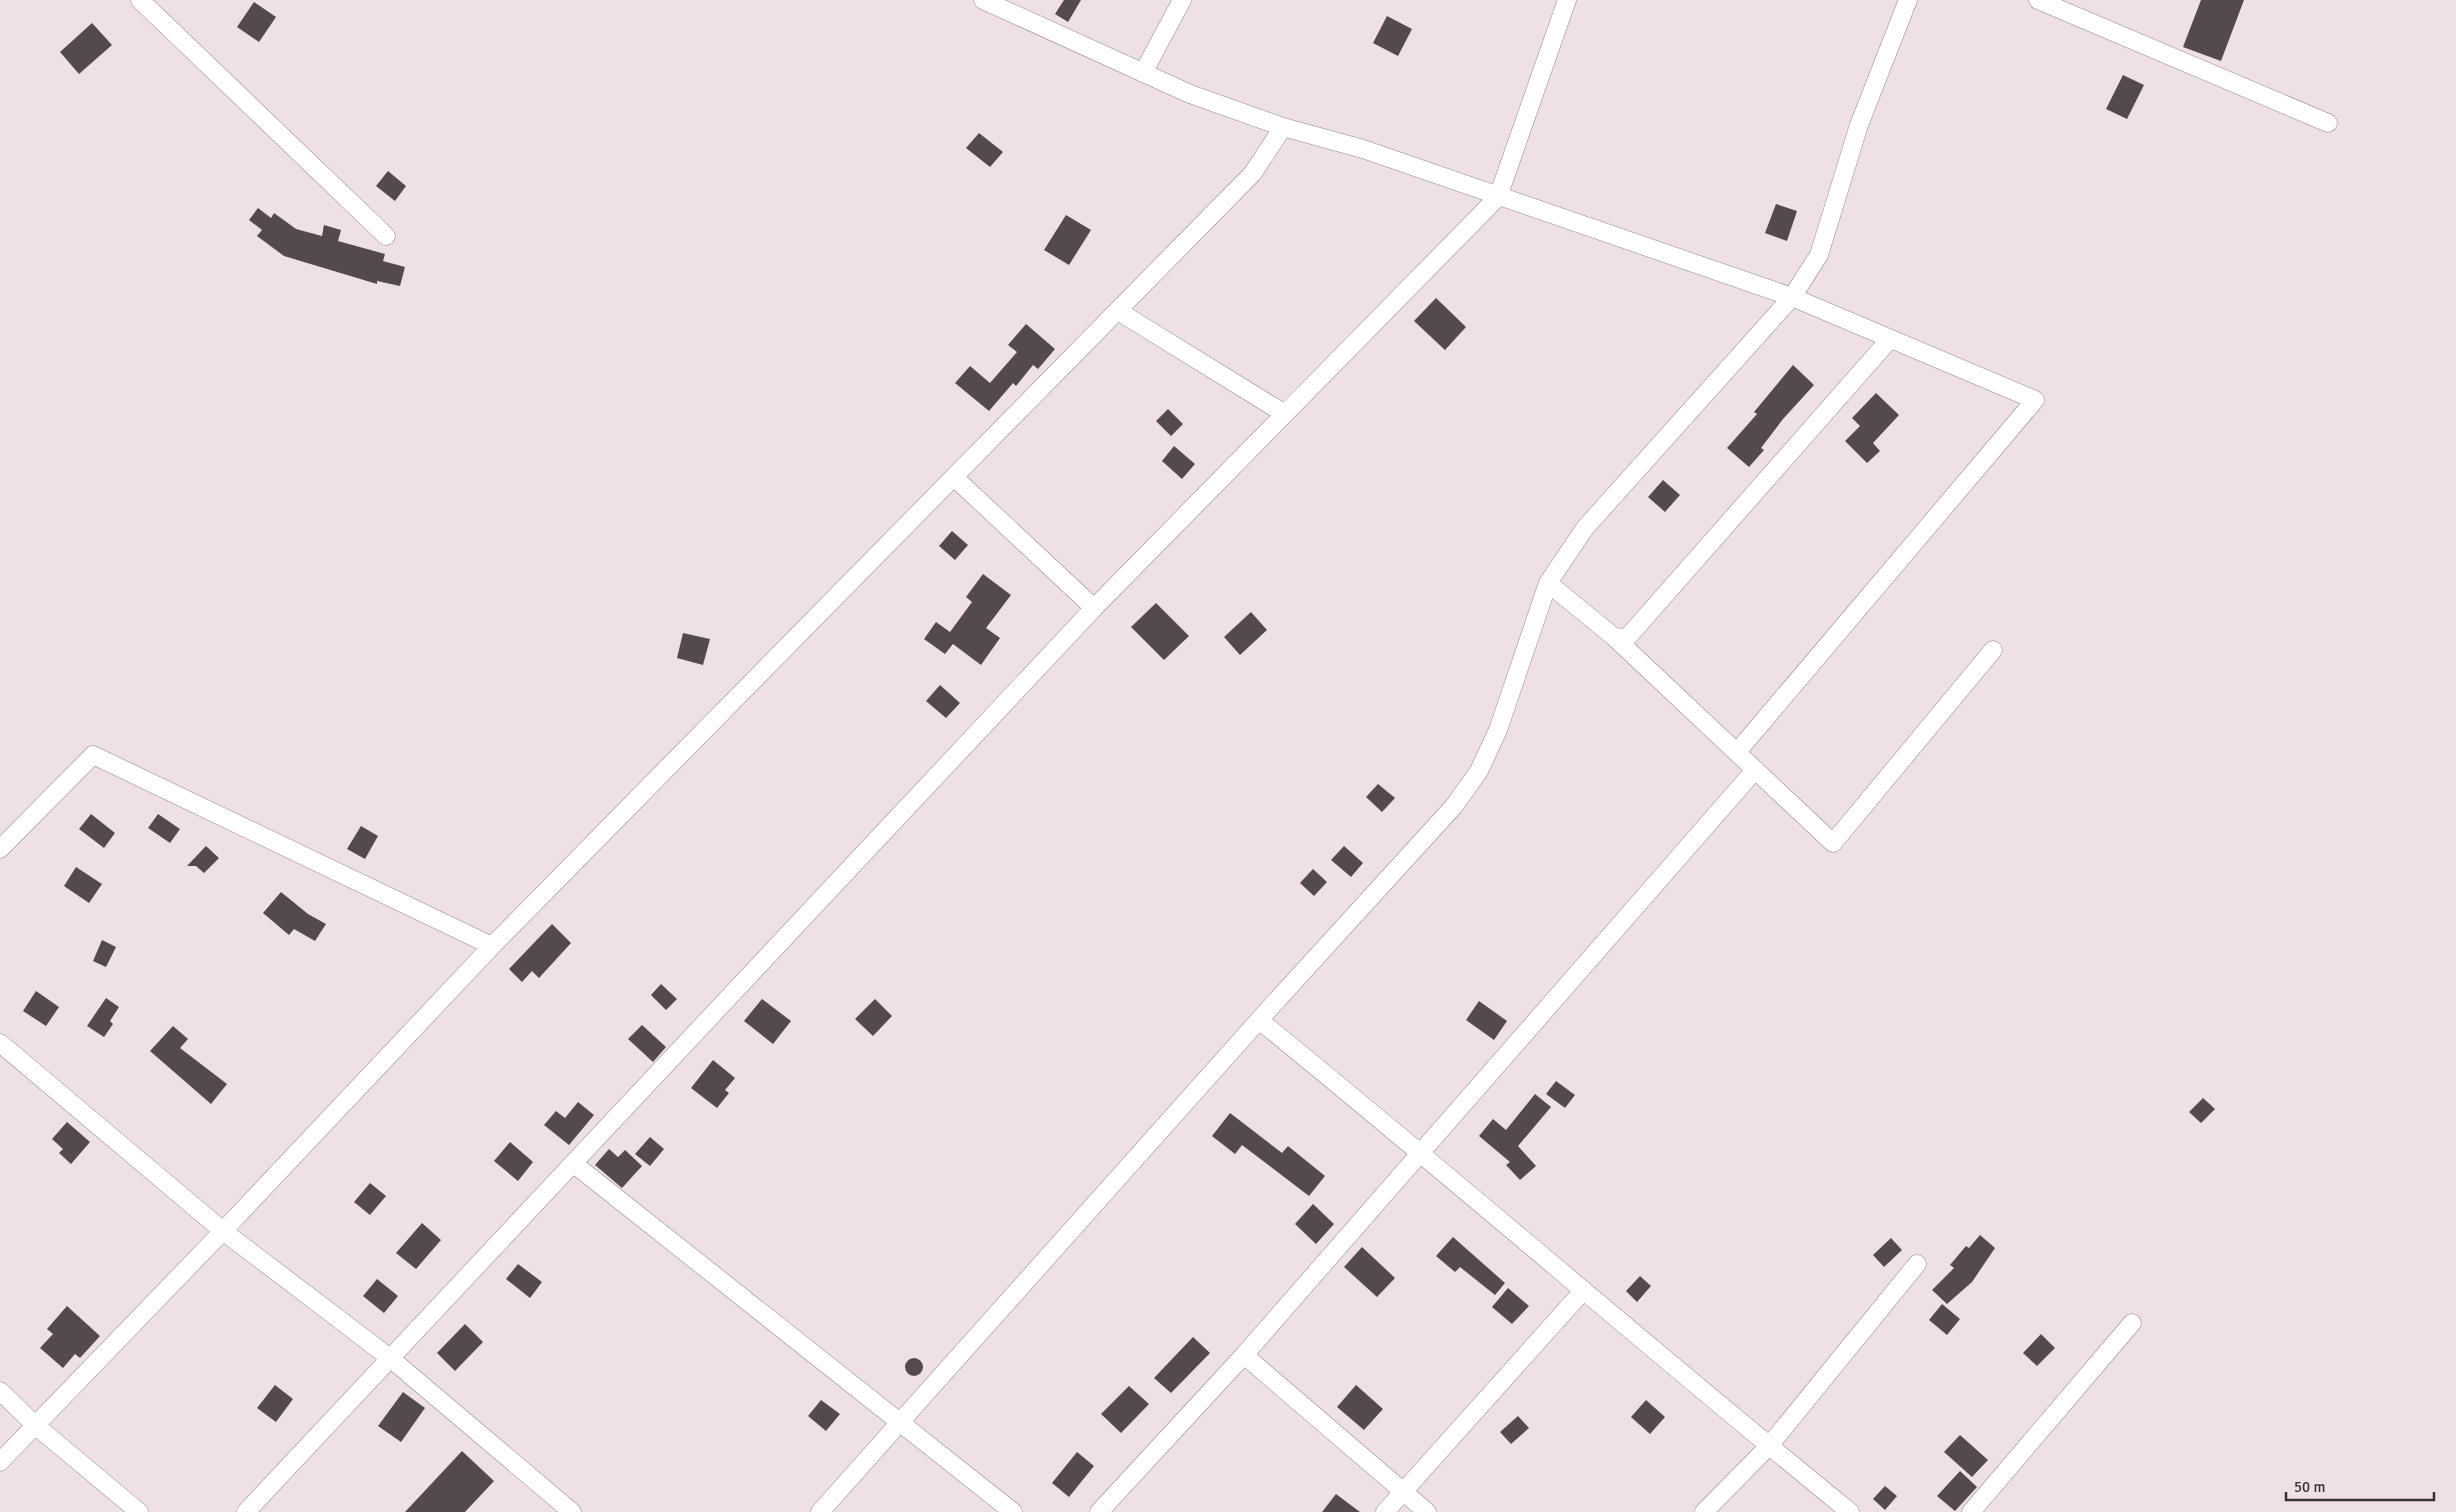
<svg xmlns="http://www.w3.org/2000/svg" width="2456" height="1512" viewBox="0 0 2456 1512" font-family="Signika,sans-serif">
<rect width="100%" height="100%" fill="#eee0e6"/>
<path fill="#54494e" d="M1064 0H1081L1068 22 1055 14Z
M2201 0H2244L2221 61 2183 47Z
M254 2 276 17 259 42 237 27Z
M1387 16 1412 29 1398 56 1373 43Z
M92 23 112 45 79 74 60 52Z
M2123 75 2144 85 2127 119 2106 109Z
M979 133 1003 152 990 167 966 148Z
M388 171 406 186 395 201 376 186Z
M1776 204 1797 211 1787 241 1765 233Z
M258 208 271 218 274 213 296 229 322 236 324 225 341 230 338 241 385 254 383 261 405 267 400 286 377 281V284L284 256 257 236 262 230 249 220Z
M1066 215 1091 230 1069 265 1044 250Z
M1436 298 1466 327 1445 350 1414 321Z
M1026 324 1055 349 1038 369 1033 365 1016 386 1013 383 989 411 955 383 970 366 990 383 1017 352 1008 345Z
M1793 365 1814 385 1783 419 1761 448 1764 450 1749 467 1727 448 1757 414 1754 412Z
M1876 393 1899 415 1873 443 1880 451 1867 463 1845 441 1860 426 1852 418Z
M1168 409 1183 424 1171 436 1156 421Z
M1174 446 1195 464 1182 479 1162 461Z
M1663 480 1680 495 1665 512 1648 497Z
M952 531 968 545 955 560 939 546Z
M983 574 1011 595 986 628 1000 638 981 665 953 644 945 654 924 639 936 622 950 632 972 602 966 597Z
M1156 603 1189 636 1164 660 1131 627Z
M1251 612 1267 630 1240 655 1224 637Z
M683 633 710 639 703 665 677 658Z
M940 685 960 703 946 718 926 701Z
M1378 784 1395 798 1382 812 1366 797Z
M91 814 115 833 104 848 79 829Z
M158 814 180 829 170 843 148 828Z
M361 826 378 836 365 859 347 849Z
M206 846 219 858 204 873 196 866H187Z
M1344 846 1363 863 1351 877 1331 860Z
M76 867 102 884 89 903 64 886Z
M1313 869 1327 882 1314 896 1300 883Z
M281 892 308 914 326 924 315 941 294 929 289 935 263 913Z
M552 924 571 943 539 978 532 971 522 982 509 969Z
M102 940 116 947 106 967 93 961Z
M661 984 677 999 666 1010 651 995Z
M36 991 59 1007 46 1026 23 1011Z
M106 998 119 1007 110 1021 113 1024 104 1037 87 1026Z
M762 999 791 1021 773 1044 744 1021Z
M875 999 892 1016 873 1036 855 1019Z
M1479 1001 1507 1021 1494 1040 1466 1020Z
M642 1025 666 1047 653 1062 628 1039Z
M173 1026 188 1039 180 1048 227 1084 211 1104 150 1051Z
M713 1060 735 1078 725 1090 729 1093 717 1108 691 1088Z
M1556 1081 1575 1095 1565 1108 1546 1094Z
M1535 1094 1551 1107 1518 1146 1536 1166 1520 1180 1506 1165 1510 1162 1479 1136 1493 1119 1506 1130Z
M2203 1098 2215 1109 2201 1123 2189 1112Z
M578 1102 594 1115 569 1145 544 1125 556 1111 565 1118Z
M1230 1113 1282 1153 1288 1146 1325 1176 1309 1196 1242 1145 1235 1154 1212 1136Z
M67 1122 90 1142 71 1164 59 1153 63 1149 52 1139Z
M650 1137 664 1149 650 1166 635 1154Z
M510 1142 533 1162 518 1181 494 1161Z
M609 1149 618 1157 625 1150 642 1166 622 1188 595 1165Z
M370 1183 386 1196 370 1215 354 1202Z
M1313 1204 1334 1224 1316 1244 1295 1224Z
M422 1223 441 1240 416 1269 396 1253Z
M1980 1235 1995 1248 1972 1282 1947 1304 1932 1290 1954 1268 1950 1265 1966 1246 1969 1248Z
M1453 1237 1505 1283 1495 1295 1460 1267 1455 1272 1436 1256Z
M1891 1238 1902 1250 1884 1267 1873 1255Z
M1362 1247 1395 1278 1377 1297 1344 1267Z
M518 1264 542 1282 530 1298 506 1279Z
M1640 1276 1651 1286 1637 1302 1626 1291Z
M377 1279 398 1296 384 1313 363 1296Z
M1508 1288 1529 1306 1512 1324 1492 1307Z
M1942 1304 1960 1319 1947 1335 1929 1320Z
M67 1306 100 1336 80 1358 75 1354 63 1368 40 1348 53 1334 47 1329Z
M465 1324 483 1342 455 1371 437 1353Z
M2041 1334 2055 1348 2037 1366 2023 1353Z
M1193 1337 1210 1353 1171 1393 1154 1378Z
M905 1367a9 9 0 1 1 18 0a9 9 0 1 1-18 0Z
M275 1385 293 1399 276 1422 257 1408Z
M1356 1385 1383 1409 1364 1430 1337 1407Z
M1129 1386 1149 1404 1121 1433 1101 1414Z
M403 1392 425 1408 401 1442 378 1426Z
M821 1400 840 1414 826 1431 808 1416Z
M1646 1400 1665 1417 1650 1434 1631 1417Z
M1518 1416 1529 1428 1511 1444 1500 1432Z
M1960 1435 1988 1460 1972 1477 1944 1452Z
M462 1451 494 1481 465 1512H405Z
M1077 1452 1094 1466 1069 1497 1052 1483Z
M1960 1471 1977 1487 1955 1511 1937 1496Z
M1885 1486 1897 1496 1885 1510 1873 1499Z
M1336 1494 1360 1512H1322Z"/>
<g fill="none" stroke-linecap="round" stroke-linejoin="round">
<g stroke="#92868b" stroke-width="19">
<path id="minor" d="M140 0 386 236
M983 0 1190 94 1283 127 1363 149 1792 297 2035 400 1737 752
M2038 0 2328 123
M1143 73 1182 0
M1118 311 1285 414
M955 478 1094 608
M1548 583 1614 637 1833 843 1993 650
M1614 637 1627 638 1890 339
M0 849 93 755 492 946
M1259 1020C1458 1182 1651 1350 1850 1512
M0 1043 223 1231 390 1358 572 1512
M574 1164 1013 1512
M1244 1355 1427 1512
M0 1391 35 1425 139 1512
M0 1462 223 1231 492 946 1253 173 1283 127
M246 1512 1094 608 1498 197 1567 0
M820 1512 1259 1020 1454 806 1479 771 1498 730 1548 583 1585 528 1792 297 1819 255 1859 125 1908 0
M1099 1512 1244 1355 1755 770
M1385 1512 1583 1291
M1704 1512 1769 1446 1917 1264
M1971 1512 2132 1323"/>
</g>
<use href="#minor" stroke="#fff" stroke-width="18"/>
</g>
<path d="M2286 1492v8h148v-8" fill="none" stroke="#373234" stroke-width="2.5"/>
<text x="2294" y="1492" font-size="15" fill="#373234" stroke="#eee0e6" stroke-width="4" paint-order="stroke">50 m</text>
</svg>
